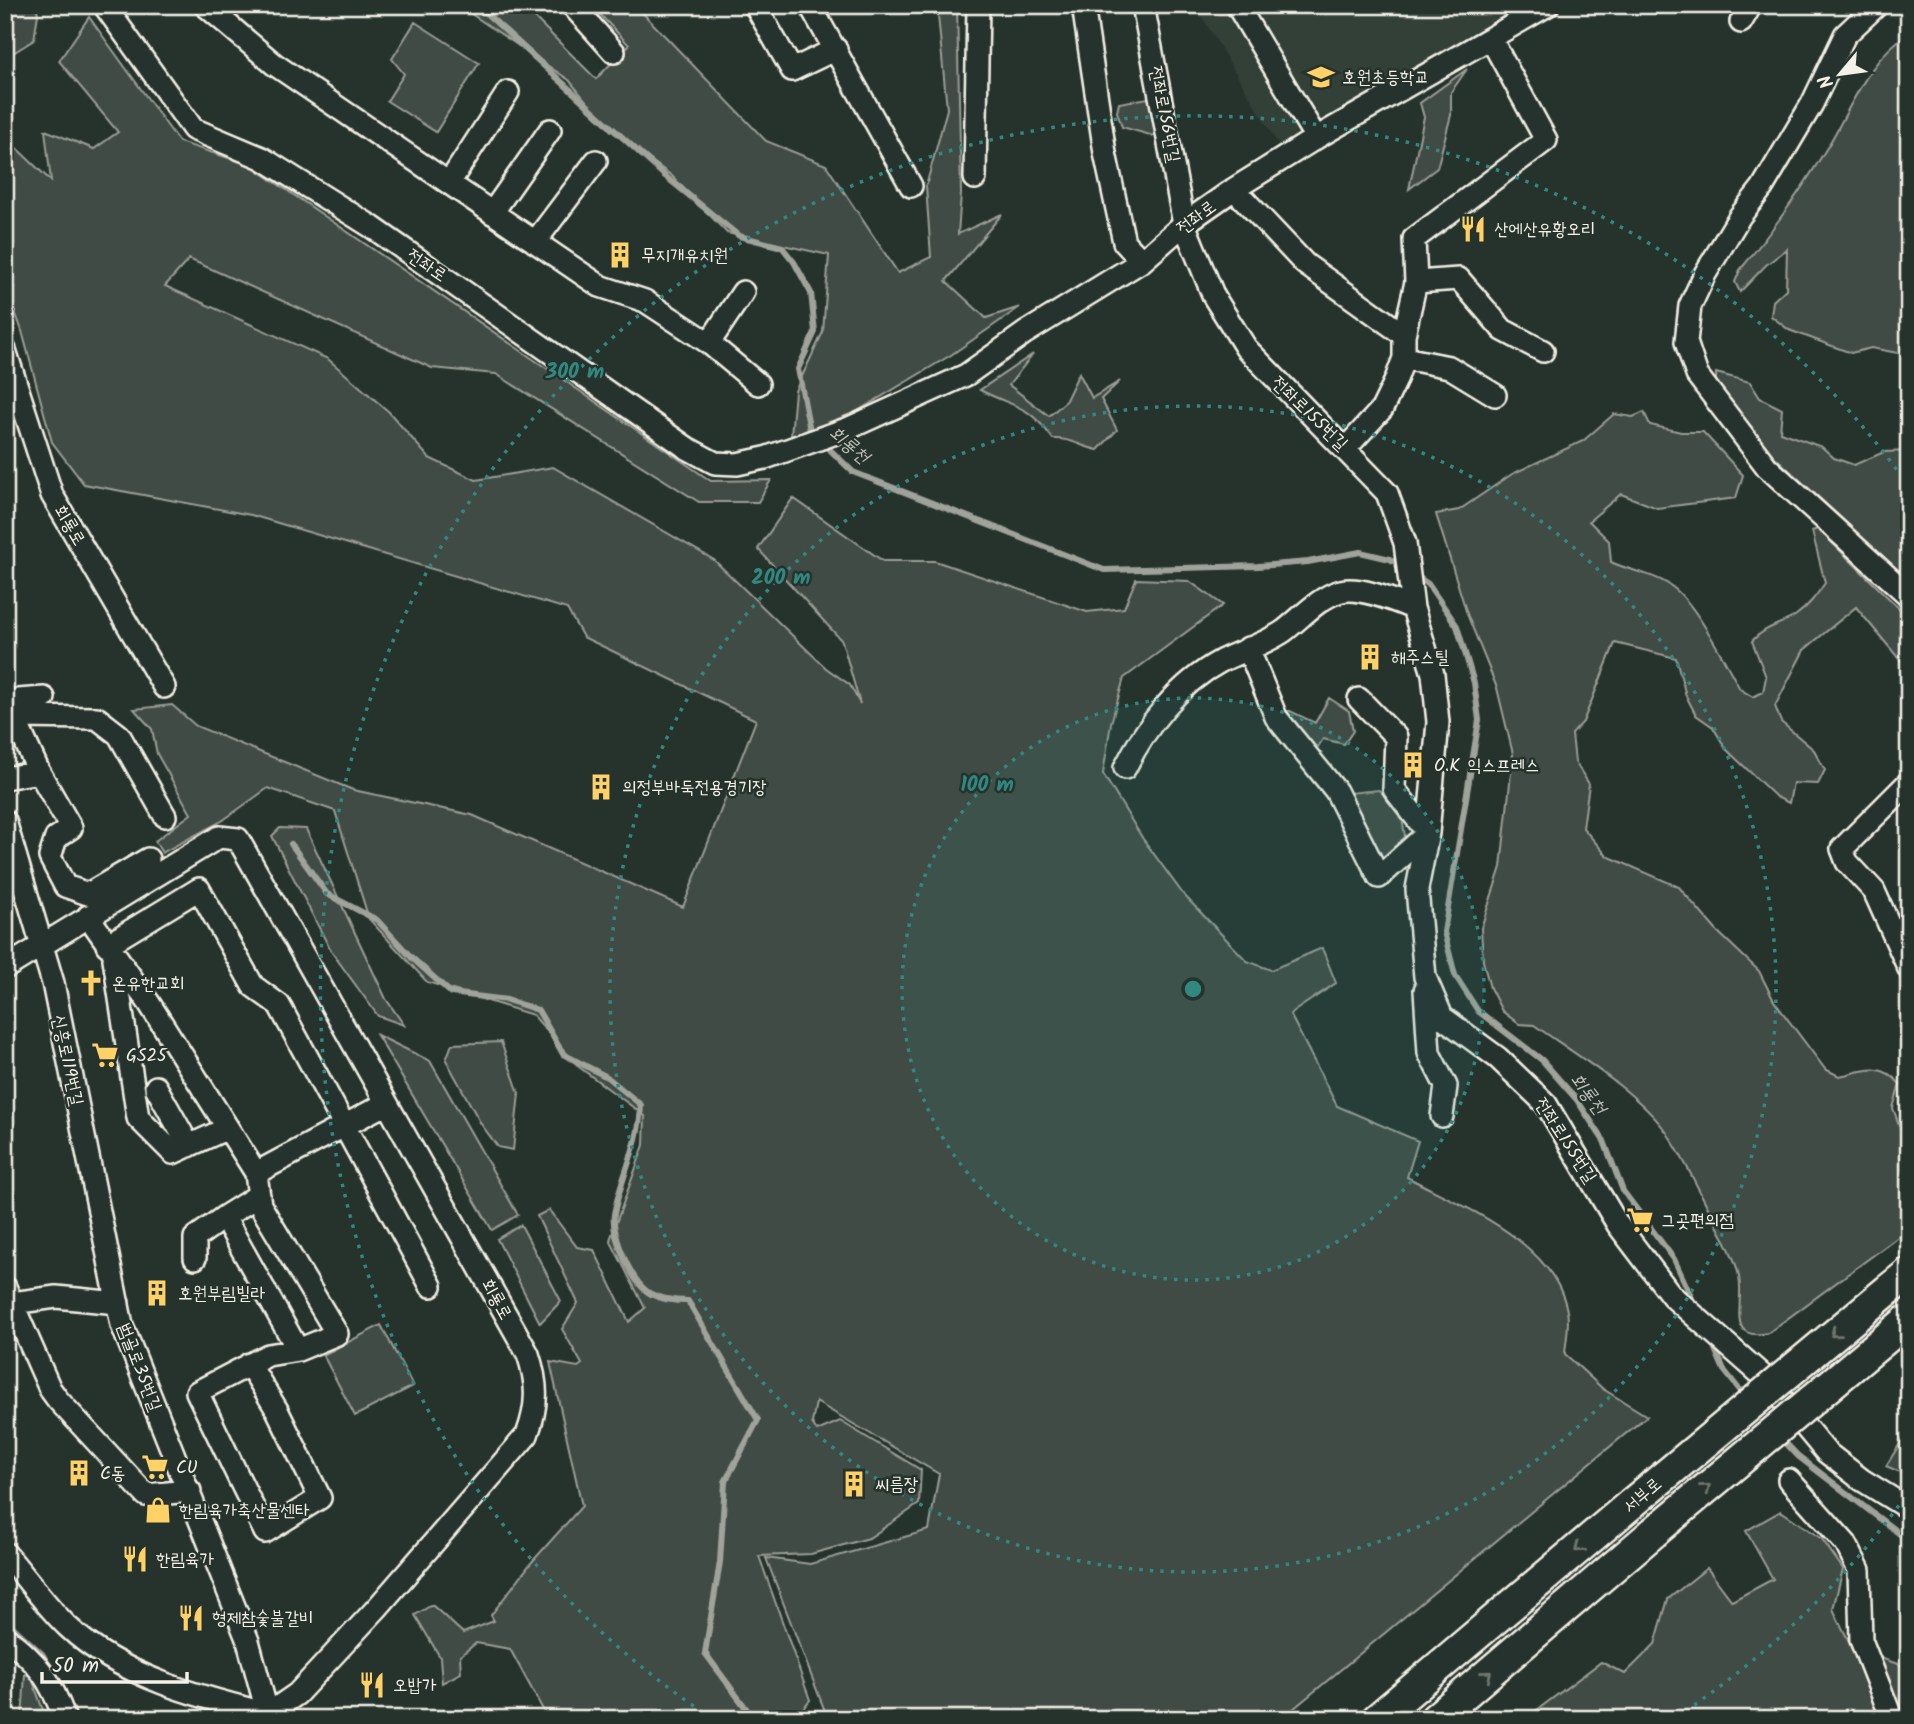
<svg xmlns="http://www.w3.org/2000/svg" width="1914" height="1724" viewBox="0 0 1914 1724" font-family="Kalam,'Poor Story',sans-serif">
<rect width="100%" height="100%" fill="#26332d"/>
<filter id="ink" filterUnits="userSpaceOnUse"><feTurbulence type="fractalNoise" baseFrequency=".0143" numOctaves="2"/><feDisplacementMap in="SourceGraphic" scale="14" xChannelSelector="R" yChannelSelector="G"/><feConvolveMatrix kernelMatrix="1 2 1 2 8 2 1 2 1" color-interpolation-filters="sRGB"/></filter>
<g filter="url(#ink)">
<path fill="#333f39" d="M1195 5H1530L1281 149Z"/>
<path fill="#414b45" stroke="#9a9e96" stroke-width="2" d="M5 5H36L38 14 34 40 5 58Z
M458 5H522L596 79 629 45 591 5H635L766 141 826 165 898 273 931 257 926 186 947 109 937 5H957L961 194 958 234 1002 214 946 281 986 318 1020 307 951 355 854 413 791 436 795 391 823 332 829 255 727 233 672 176 610 130 569 80Z
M89 17 179 142 250 165 711 481 771 480 758 502H699L496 374 432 368 189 259 165 286 328 359 389 412 429 458 476 480 553 467 714 560 826 668 850 685 860 704 842 641 758 549 793 498 883 561H935L1087 612 1124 608 1136 579 1189 581 1223 605 1124 678 1111 723 1103 774 1143 839 1183 894 1247 961 1271 970 1322 948 1336 983 1290 1014 1337 1106 1418 1141 1407 1177C1463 1207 1554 1241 1567 1311 1570 1323 1566 1340 1565 1354L1603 1389 1647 1416 1281 1719H828L766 1558 810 1564 929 1530 939 1474 816 1402 812 1423 817 1431 840 1421 921 1470 919 1504 869 1538 811 1554 759 1556 810 1700 794 1719H548L510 1649 476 1643 460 1656 461 1673 442 1683 440 1657 415 1615 432 1605 463 1633 494 1621 491 1615 531 1563 582 1506 550 1362 578 1367 582 1364 562 1329 578 1303 537 1216 549 1210 577 1247 594 1250 629 1322 645 1308 610 1240 644 1145 645 1116 579 1067 533 1015 427 982 369 919 335 811 268 788 222 821 162 853 155 841 191 814 157 754 152 729 134 709 172 705 196 726 353 790 472 815 683 907 756 720 583 637 567 609 251 515 84 484 52 442 22 331 5 283V137L51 181 45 130 94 149 118 132 59 61Z
M415 22 479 63 436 132 387 101 404 74 392 59Z
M1909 33V355L1871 348 1851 353 1789 330 1771 316 1773 301 1786 289 1787 249 1766 265 1740 292 1735 282 1740 270C1772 231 1802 190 1828 146 1852 106 1868 59 1909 33Z
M1467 69 1451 92V115L1437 168 1409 189 1424 117 1420 103Z
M1148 98 1155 111 1157 137 1122 127 1117 112 1119 103Z
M1033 354 1009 385 1049 416 1065 402 1079 373 1092 398 1120 381 1101 399 1117 430 1098 450C1081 447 1071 438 1053 439 1027 403 1017 409 980 390Z
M1716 373 1750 382 1760 398 1782 409 1780 432 1822 447 1834 458 1854 465 1884 452 1909 451V580L1754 438 1716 384Z
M1644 412 1650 425 1681 432H1703L1743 475 1736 498 1657 508 1621 494 1589 521 1609 541 1611 562C1632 572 1657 574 1675 589 1698 608 1725 662 1740 689L1753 697 1763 692 1766 677 1752 641C1764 627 1780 625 1795 616 1808 607 1816 596 1825 583L1812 531 1818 529 1909 618V671L1856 607 1804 650 1775 706 1781 722 1814 750 1825 770 1818 784 1793 783 1789 803 1776 797 1726 749 1713 727 1696 715 1686 696 1676 658 1615 643 1583 722 1572 734 1575 762 1589 784 1583 828 1607 856 1679 887 1716 930 1759 971 1774 1001 1825 1069 1839 1076C1864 1071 1881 1061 1900 1084L1893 1108 1909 1153V1229L1768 1333C1730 1341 1741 1312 1740 1288 1740 1271 1733 1257 1726 1242 1706 1207 1690 1167 1667 1133 1638 1092 1575 1054 1534 1025L1519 1024 1502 1011 1490 988 1483 961 1481 928 1501 867 1513 754 1497 688 1467 614 1436 514 1459 510 1512 474 1583 441 1614 414 1633 417Z
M1329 698 1349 711 1353 731 1344 744 1323 739 1312 756 1274 711H1290L1315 723Z
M1379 790 1401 813 1407 847 1380 869 1338 794Z
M280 828 306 829 386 999 404 1025 378 1016 331 951 272 836Z
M377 1035 430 1061 518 1215 492 1230Z
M501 1042 519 1093 513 1150 498 1147 481 1124 446 1060 452 1044Z
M521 1225 561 1301 540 1323 497 1239Z
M381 1325 413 1386 355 1416 323 1355Z
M1909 1429V1476L1886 1466Z
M1781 1511 1822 1539 1843 1569 1833 1609 1852 1648 1909 1668V1707L1905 1711V1719H1525L1601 1662 1625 1674 1655 1644 1668 1599 1707 1568 1732 1601 1773 1579 1746 1531Z
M5 1617 44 1653 51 1665 48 1667 5 1628Z
M25 1674 31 1676 44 1713 42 1719H22Z"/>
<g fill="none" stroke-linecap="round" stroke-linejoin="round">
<path stroke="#9fa39b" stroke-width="6" d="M477 5 665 176 739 236 782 247 794 262 811 293 815 332 798 369 810 431 814 435
M822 442 853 472 1104 570 1258 566 1308 562 1360 552 1390 559 1403 567
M1415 575 1428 584 1457 626 1474 683 1479 720 1444 932 1455 975 1478 1011 1542 1060 1577 1100 1604 1141 1623 1191 1674 1259 1696 1307
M291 844 327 894 377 920 411 957 451 993 507 1000 538 1010 563 1054 607 1077 641 1105C640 1144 621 1176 614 1214 611 1235 632 1284 651 1294 662 1300 677 1301 688 1301L758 1420 725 1482 720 1562 705 1653 754 1719
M1712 1342 1724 1370 1746 1398
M1781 1438 1798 1456 1909 1541"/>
<g stroke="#f4f1e8" stroke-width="26">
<path id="minor" d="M104 5 193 129 262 158 372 227 687 448 715 463 737 464 765 458 847 429 966 375 1025 333 1142 261 1184 224 1234 189 1316 138 1548 5
M205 5 274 64 600 286 645 301 709 343 758 384
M572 5 614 52
M755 5 792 70 836 49
M810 5 911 186
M1083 5 1105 153 1124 242 1142 261
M1143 5 1184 224 1214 297 1246 348 1387 493 1405 543 1413 608 1433 674 1438 722 1428 833 1417 889 1425 977 1442 1017 1498 1058 1546 1104 1618 1225 1672 1296 1764 1377 1826 1452 1862 1480 1909 1509
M1237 5 1316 138
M1877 5 1845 35 1812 104 1762 188 1740 216 1705 274 1690 306 1686 342 1697 375 1767 467 1909 596
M1741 22 1751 5
M975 178 978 5
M449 183 508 92
M1234 189 1305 264 1404 335
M492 213 550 130
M535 242 596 161
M1416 282 1414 239 1546 140 1491 39
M709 343 743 292
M5 350 52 495 164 687
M1404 358 1449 367 1495 395
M1346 448 1382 409 1395 382 1404 358V335L1416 282 1459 279 1503 330 1543 351
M1248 648 1276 717 1336 791 1379 877 1428 833 1394 789 1396 737 1359 699
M5 701 44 698
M1125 768C1146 726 1178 684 1221 661 1241 651 1265 644 1284 631 1301 618 1319 597 1341 591 1360 586 1395 601 1413 608
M39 772 71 828 56 838 50 857 65 886 88 894 148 859
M5 778 39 772 14 717 97 718 119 735 165 816
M1909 782 1842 849 1847 862 1874 891 1909 969
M5 821 53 983 122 1325 248 1641 269 1719
M88 916 149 1003 256 1173 385 1104
M107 945 199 889 253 986 279 1005 431 1286
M114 959 138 1118 173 1153 228 1128
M5 968 219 837 238 839 528 1354C538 1384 538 1406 527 1435L377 1608 297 1694 268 1714
M1425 990 1429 1053 1446 1086 1442 1116
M156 1087 189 1146
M259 1195 224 1217 298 1350
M195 1258V1238L224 1217
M5 1287 50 1389 58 1400 146 1495 190 1491
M5 1304 56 1297 118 1303
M249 1364 277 1410 320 1498 265 1532 197 1392 268 1355 298 1350 337 1334 260 1205 256 1173
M1789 1480 1846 1544 1859 1570 1861 1640 1892 1719
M5 1553C26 1577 45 1605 68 1627 121 1677 200 1697 268 1714
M5 1637C39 1663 50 1679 65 1719"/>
</g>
<g stroke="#f4f1e8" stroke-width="35">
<path id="highway" d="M1888 1290 1909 1273
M1377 1719 1631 1504
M1435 1719 1654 1532"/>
</g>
<use href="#minor" stroke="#26332d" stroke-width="21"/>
<use href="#highway" stroke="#26332d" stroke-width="30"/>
<g stroke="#f4f1e8" stroke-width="35" stroke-linecap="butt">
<path id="highway-bridge" d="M1631 1504 1888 1290
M1654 1532 1909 1319"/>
</g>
<use href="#highway-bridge" stroke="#26332d" stroke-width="30"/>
</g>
<defs><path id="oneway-chevron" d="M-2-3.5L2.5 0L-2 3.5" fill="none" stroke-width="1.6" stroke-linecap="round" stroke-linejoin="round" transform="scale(1.75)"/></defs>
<g stroke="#6e766e">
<use href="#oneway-chevron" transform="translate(1835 1333) rotate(141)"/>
<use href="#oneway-chevron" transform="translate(1706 1488) rotate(-40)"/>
<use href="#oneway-chevron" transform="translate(1579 1548) rotate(140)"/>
<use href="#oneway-chevron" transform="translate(1487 1675) rotate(-40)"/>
</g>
</g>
<circle cx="1193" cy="989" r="291" fill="#318880" fill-opacity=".12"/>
<g fill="none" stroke="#318880" stroke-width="3.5" stroke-dasharray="3.5 7">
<circle cx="1193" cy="989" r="291"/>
<circle cx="1193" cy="989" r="583"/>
<path d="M1905 1497A874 874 0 0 1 1675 1718M711 1718A874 874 0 1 1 1905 481"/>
</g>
<defs>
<g id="school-bare" transform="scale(2.1)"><path d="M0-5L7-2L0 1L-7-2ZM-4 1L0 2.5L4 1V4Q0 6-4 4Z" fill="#ffd166" stroke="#26332d" stroke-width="2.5" paint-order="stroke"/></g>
<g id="restaurant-bare" transform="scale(2.1)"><path d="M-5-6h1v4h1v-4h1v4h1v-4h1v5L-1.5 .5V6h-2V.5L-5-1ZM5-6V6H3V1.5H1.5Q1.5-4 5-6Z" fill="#ffd166" stroke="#26332d" stroke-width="2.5" paint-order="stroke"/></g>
<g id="building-bare" transform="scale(2.1)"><path d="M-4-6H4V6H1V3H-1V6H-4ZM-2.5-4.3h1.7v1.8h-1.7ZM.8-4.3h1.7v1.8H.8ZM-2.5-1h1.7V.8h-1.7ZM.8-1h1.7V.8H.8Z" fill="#ffd166" stroke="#26332d" stroke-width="2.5" paint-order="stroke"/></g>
<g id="church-bare" transform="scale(2.1)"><path d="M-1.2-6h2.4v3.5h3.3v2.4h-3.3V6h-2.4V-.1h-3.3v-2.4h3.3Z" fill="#ffd166" stroke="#26332d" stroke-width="2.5" paint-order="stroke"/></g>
<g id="supermarket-bare" transform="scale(2.1)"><path d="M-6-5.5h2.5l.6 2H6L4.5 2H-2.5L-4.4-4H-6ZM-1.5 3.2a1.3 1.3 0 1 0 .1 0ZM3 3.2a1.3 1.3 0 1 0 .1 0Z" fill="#ffd166" stroke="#26332d" stroke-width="2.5" paint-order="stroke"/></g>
<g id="shop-bare" transform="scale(2.1)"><path d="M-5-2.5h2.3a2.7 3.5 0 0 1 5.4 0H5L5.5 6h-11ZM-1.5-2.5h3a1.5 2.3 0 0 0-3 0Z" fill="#ffd166" stroke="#26332d" stroke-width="2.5" paint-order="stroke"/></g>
</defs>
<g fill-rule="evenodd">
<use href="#school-bare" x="1321" y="77"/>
<use href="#restaurant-bare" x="1473" y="229"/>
<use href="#building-bare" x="620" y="255"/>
<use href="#building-bare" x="1370" y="657"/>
<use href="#building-bare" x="1413" y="765"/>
<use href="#building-bare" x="601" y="787"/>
<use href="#church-bare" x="91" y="983"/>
<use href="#supermarket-bare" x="105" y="1055"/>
<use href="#supermarket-bare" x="1640" y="1220"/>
<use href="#building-bare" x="157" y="1293"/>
<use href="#supermarket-bare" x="155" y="1467"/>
<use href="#building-bare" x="79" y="1473"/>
<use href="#building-bare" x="854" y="1484"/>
<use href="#shop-bare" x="158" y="1510"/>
<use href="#restaurant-bare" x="135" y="1559"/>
<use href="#restaurant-bare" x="191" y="1618"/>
<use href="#restaurant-bare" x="372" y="1685"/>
</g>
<g text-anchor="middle" stroke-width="5" stroke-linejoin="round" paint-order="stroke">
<g font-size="18" fill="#f4f1e8" stroke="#26332d" text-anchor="start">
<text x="1342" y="83">호원초등학교</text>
<text x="1494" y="235">산에산유황오리</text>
<text x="641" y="261">무지개유치원</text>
<text x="1391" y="663">해주스틸</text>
<text x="1434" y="771">O.K 익스프레스</text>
<text x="622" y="793">의정부바둑전용경기장</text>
<text x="112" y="989">온유한교회</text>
<text x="126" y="1061">GS25</text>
<text x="1661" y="1226">그곳편의점</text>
<text x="178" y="1299">호원부림빌라</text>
<text x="176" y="1473">CU</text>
<text x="100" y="1479">C동</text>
<text x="875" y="1490">씨름장</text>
<text x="179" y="1516">한림육가축산물센타</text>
<text x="156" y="1565">한림육가</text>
<text x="212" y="1624">형제참숯불갈비</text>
<text x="393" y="1691">오밥가</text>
</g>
<g font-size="18" fill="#f4f1e8" stroke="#26332d">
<text transform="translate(1165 114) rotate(79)" y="6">전좌로156번길</text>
<text transform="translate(1196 217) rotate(-37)" y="6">전좌로</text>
<text transform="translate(427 265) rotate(34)" y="6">전좌로</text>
<text transform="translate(1310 413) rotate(44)" y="6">전좌로155번길</text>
<text transform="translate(70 525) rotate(59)" y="6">회룡로</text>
<text transform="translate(68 1060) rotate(78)" y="6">신흥로119번길</text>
<text transform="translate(1566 1140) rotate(57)" y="6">전좌로155번길</text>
<text transform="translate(497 1299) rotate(61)" y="6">회룡로</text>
<text transform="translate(140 1367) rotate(69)" y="6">범골로35번길</text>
<text transform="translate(1642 1495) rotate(-41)" y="6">서부로</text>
</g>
<g font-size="19" font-style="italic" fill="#bcbdb5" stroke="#26332d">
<text transform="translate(850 444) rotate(40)" y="7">회룡천</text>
<text transform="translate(1589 1093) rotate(53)" y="7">회룡천</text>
</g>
</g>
<circle cx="1193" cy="989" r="10" fill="#318880" stroke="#26332d" stroke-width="3.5"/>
<g font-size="21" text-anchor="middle" font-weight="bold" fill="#318880" stroke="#26332d" stroke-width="5" stroke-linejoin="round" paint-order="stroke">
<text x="575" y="378">300 m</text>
<text x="781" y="584">200 m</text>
<text x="987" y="791">100 m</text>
</g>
<rect width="1914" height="1724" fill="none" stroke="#26332d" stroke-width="28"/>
<rect x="14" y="14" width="1886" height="1696" fill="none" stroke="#f4f1e8" stroke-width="2.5" filter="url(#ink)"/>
<g transform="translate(1840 74) rotate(241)" stroke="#26332d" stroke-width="5" paint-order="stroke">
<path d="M0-5L12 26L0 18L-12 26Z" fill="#f4f1e8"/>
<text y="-10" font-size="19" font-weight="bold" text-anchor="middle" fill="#f4f1e8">N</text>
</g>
<path d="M42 1672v10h145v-10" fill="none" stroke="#f4f1e8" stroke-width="3.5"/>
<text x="52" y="1672" font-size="21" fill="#f4f1e8" stroke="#26332d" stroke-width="5" paint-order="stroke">50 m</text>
</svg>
